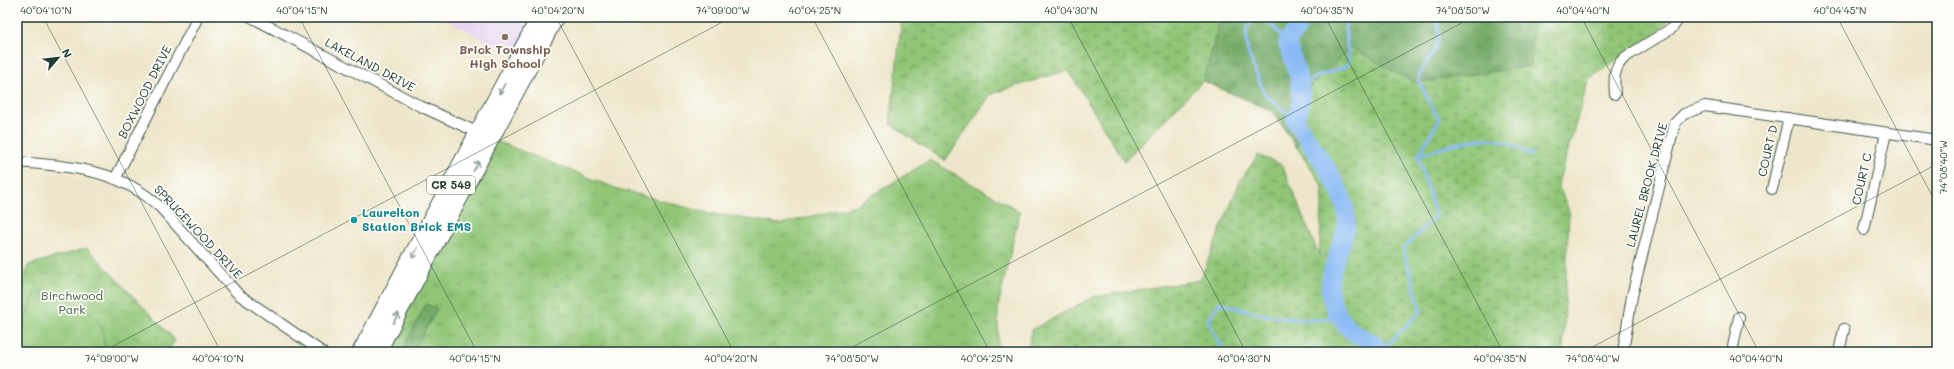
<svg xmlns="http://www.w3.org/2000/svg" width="1954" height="369" viewBox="0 0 1954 369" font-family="Mali,sans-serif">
<defs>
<pattern id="grass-tufts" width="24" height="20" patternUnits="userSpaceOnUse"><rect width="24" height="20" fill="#91c677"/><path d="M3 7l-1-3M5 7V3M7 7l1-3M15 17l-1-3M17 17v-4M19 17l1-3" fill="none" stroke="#76a262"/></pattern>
<pattern id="forest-crowns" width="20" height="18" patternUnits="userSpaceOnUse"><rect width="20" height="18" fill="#74ab68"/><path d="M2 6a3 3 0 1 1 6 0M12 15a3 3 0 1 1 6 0" fill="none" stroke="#5f8c56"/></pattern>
<pattern id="wetland-marsh" width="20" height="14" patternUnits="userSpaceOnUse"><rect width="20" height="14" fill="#91c677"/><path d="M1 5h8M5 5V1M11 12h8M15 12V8" fill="none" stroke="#76a262"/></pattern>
<pattern id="park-crowns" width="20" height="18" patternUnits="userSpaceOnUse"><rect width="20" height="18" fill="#91c677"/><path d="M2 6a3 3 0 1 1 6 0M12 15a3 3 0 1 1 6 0" fill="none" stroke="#76a262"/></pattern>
</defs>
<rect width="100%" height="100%" fill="#fdfcf7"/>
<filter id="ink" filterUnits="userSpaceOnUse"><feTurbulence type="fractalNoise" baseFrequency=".025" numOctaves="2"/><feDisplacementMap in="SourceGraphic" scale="8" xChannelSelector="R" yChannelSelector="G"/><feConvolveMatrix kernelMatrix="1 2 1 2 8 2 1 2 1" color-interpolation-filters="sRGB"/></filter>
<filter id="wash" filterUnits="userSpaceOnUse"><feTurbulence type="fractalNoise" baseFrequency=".012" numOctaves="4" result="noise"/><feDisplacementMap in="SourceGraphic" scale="16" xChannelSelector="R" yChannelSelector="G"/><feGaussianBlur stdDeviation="0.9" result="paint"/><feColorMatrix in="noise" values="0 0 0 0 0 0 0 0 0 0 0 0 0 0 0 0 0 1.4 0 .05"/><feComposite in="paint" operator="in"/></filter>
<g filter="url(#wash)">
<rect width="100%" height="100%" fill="#eee6ca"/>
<path fill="#e5d3f1" d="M441 17H540L519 57Z"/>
<path fill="url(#grass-tufts)" stroke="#588256" d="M491 139 618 189 708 213 781 224 856 205 930 160 1020 211 998 307V352H377Z"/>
<path fill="url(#forest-crowns)" stroke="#4a744e" d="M1221 17H1533L1531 66 1414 83 1352 49 1310 86 1297 148 1272 111 1203 81Z
M426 304 437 309 413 352H401Z"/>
<path fill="url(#wetland-marsh)" stroke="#588256" d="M902 17H1221L1203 81 1124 161 1068 70 991 94 945 161 890 124Z
M1533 17H1671L1660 30 1589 79 1558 184 1569 211 1563 352H1028L1031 330 1093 297 1200 280 1240 181 1258 155 1282 165 1319 255 1323 187 1297 148 1310 86 1352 48 1414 83 1531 66Z"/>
<path fill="url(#park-crowns)" stroke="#588256" d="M87 248 175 340 168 352H17V313L28 265Z"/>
<path fill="#91c677" stroke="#588256" d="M36 291C70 301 108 306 104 352H17V342Z"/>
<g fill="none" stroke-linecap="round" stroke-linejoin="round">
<path stroke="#88baf5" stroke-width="3" d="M1287 43C1278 31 1258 4 1246 30L1248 53 1265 95 1295 120
M1300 91 1313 78 1347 66 1349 61 1345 29 1347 17
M1418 156 1439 120 1419 82C1418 62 1450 51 1435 17
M1227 352 1222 348 1208 321 1219 303C1260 315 1298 325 1341 317
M1380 352 1421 311 1403 249 1436 216 1418 156C1441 148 1466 138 1491 139 1505 140 1520 149 1532 155"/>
<path stroke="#88baf5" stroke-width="18" d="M1304 17 1287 43C1295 66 1309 96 1295 120 1311 149 1352 193 1346 227 1342 250 1325 273 1331 298 1334 310 1344 326 1354 333 1364 340 1374 340 1380 352"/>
</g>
</g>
<g filter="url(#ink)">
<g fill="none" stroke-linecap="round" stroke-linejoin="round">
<g stroke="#3e564a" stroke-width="12">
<path id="minor" d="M251 17 420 106 479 133
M1615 94C1614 79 1613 69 1624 58L1672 28 1680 17
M17 162C72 167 117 168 160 207L238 294 322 352
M115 179 198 17
M1772 189 1789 118
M1864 230 1886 133
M1623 352 1632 296 1675 123 1684 114 1705 106 1937 140
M1732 352 1739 317
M1839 352 1844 329"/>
</g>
<g stroke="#3e564a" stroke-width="19">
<path id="primary" d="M361 352 540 17
M377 352 555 17"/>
</g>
<use href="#minor" stroke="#fff" stroke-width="10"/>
<use href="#primary" stroke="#fff" stroke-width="17"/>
</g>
<defs><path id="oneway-shaft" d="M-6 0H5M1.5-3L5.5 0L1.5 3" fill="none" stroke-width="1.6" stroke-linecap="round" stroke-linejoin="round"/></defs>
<g stroke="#8f9e9a">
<use href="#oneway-shaft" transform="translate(502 89) rotate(118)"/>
<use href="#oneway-shaft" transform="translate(476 166) rotate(-62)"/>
<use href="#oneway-shaft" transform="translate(415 253) rotate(118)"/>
<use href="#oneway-shaft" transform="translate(396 318) rotate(-62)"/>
</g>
</g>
<path fill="none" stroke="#1f3d34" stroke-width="1" stroke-opacity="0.45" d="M43 17 221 352M299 17 477 352M556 17 734 352M812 17 990 352M1068 17 1246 352M1325 17 1503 352M1581 17 1759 352M1837 17 1937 205M102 352 732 17M843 352 1473 17M1583 352 1937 164"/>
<circle fill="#8d6e63" stroke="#fdfcf7" stroke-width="1.5" cx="505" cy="37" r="4"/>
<circle fill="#0f9aa8" stroke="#fdfcf7" stroke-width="1.5" cx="354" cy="220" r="4"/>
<g text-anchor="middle" stroke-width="3.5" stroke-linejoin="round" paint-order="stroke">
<rect fill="#fdfcf7" stroke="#62766e" stroke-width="1" x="427" y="176" width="48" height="18" rx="3"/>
<g font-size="11" font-weight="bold" fill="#1f3d34">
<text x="451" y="189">CR 549</text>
</g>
<g font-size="12" font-weight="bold" fill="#785e54" stroke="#fdfcf7">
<text x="505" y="54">Brick Township<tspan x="505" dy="14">High School</tspan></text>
</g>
<g font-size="12" fill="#1f3d34" stroke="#fdfcf7">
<text transform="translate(370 65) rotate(28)" y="4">LAKELAND DRIVE</text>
<text transform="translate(145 92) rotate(-63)" y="4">BOXWOOD DRIVE</text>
<text transform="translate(1768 151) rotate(-77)" y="4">COURT D</text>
<text transform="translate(1862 179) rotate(-77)" y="4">COURT C</text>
<text transform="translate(1647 185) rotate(-75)" y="4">LAUREL BROOK DRIVE</text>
<text transform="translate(198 232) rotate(47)" y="4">SPRUCEWOOD DRIVE</text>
</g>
<g font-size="12" font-weight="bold" fill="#0d838f" stroke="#fdfcf7" text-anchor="start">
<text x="362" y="217">Laurelton<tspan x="362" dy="14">Station Brick EMS</tspan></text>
</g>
<g font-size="12" fill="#3c5f45" stroke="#fdfcf7">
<text x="72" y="300">Birchwood<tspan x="72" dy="14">Park</tspan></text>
</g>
</g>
<rect width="1954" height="369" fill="none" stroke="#fdfcf7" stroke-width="44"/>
<g transform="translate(58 58) rotate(62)" stroke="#fdfcf7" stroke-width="3" paint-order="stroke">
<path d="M0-3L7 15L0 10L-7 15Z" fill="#1f3d34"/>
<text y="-6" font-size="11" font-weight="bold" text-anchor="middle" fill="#1f3d34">N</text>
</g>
<rect x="22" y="22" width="1910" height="325" fill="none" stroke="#1f3d34" stroke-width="1.5"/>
<g font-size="10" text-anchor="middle" fill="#1f3d34">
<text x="46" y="14">40°04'10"N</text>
<text x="302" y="14">40°04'15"N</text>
<text x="558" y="14">40°04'20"N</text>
<text x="723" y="14">74°09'00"W</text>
<text x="815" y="14">40°04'25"N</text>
<text x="1071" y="14">40°04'30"N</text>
<text x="1327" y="14">40°04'35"N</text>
<text x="1463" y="14">74°08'50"W</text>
<text x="1583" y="14">40°04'40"N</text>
<text x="1840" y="14">40°04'45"N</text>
<text transform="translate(1943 167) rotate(-90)" y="4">74°08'40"W</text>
<text x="112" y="362">74°09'00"W</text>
<text x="218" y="362">40°04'10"N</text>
<text x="475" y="362">40°04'15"N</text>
<text x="731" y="362">40°04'20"N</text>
<text x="852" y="362">74°08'50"W</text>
<text x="987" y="362">40°04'25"N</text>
<text x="1244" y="362">40°04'30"N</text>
<text x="1500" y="362">40°04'35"N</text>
<text x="1593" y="362">74°08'40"W</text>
<text x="1756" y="362">40°04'40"N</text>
</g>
</svg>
